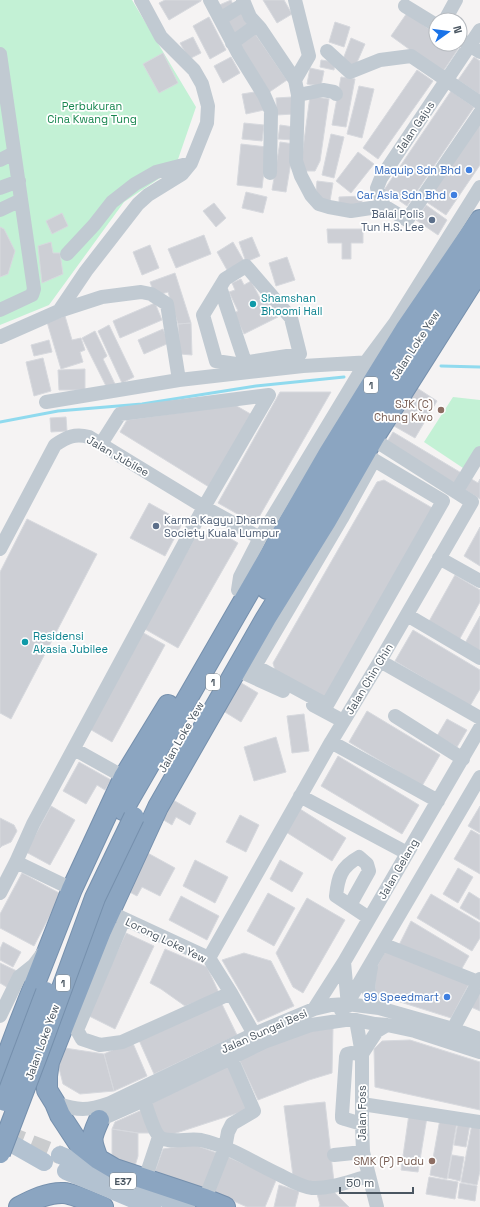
<svg xmlns="http://www.w3.org/2000/svg" width="480" height="1207" viewBox="0 0 480 1207" font-family="'Space Grotesk',sans-serif">
<rect width="100%" height="100%" fill="#f5f3f3"/>
<path fill="#c3f1d5" d="M0 0H132L196 107 175 168 124 202 49 305 0 325Z
M453 397 480 400V446L466 470 424 442Z"/>
<g fill="none" stroke-linecap="round" stroke-linejoin="round">
<path stroke="#90daee" stroke-width="3" d="M441 366 480 367
M0 422 58 411 142 404 256 386 344 377"/>
</g>
<path fill="#cdcfd5" stroke="#d7d9de" d="M165 0H201V1L169 20 159 3Z
M231 0 234 7 221 14 217 6Z
M263 0H284L292 14 277 23Z
M242 13 250 29 233 38 225 22Z
M407 13 436 34V44H450L458 49 442 73 391 36Z
M209 17 226 50 210 59 193 26Z
M335 22 350 27 344 47 329 42Z
M254 32 287 80 268 93 235 44Z
M193 37 201 53 189 59 180 43Z
M351 38 365 44 355 67 342 62Z
M163 53 178 83 159 93 143 64Z
M231 57 240 73 223 83 214 66Z
M474 57 480 61V95L458 80Z
M321 60 335 62 334 70 320 67Z
M310 68 324 71 321 86 307 84Z
M417 70 433 81 378 159 363 148Z
M341 77 355 79 346 127 332 125Z
M359 86 374 89 362 138 347 134Z
M261 91 264 110 246 114 242 94Z
M451 91 474 107 407 206 384 190Z
M310 96 329 99 320 161 315 171H300Z
M292 97 293 114 277 115 276 98Z
M480 120V165L446 215 425 201Z
M244 123 264 125 262 141 242 139Z
M280 125 294 127 293 140 278 139Z
M331 134 344 137 334 178 322 175Z
M280 142 294 144 286 192 272 190Z
M241 144 267 147 262 188 237 185Z
M358 152 374 164 351 193 336 181Z
M317 181 333 183 330 201 315 199Z
M246 192 267 197 263 213 242 208Z
M362 196V204L339 205V197Z
M214 203 226 218 216 227 203 211Z
M426 205 447 220 438 235 416 220Z
M62 213 68 226 52 234 46 221Z
M0 227 4 229 15 251 8 274 0 277Z
M327 229H363V243H351V259H342V243H328Z
M204 235 211 254 176 268 168 249Z
M252 237 260 256 246 262 239 242Z
M51 242 53 253H60L63 274 42 283 38 246Z
M233 242 244 261 227 270 217 252Z
M150 245 159 268 142 275 133 252Z
M287 257 295 280 276 286 269 263Z
M175 273 191 323 178 324 168 292 155 296 150 282Z
M241 279 244 285 251 281 260 298 267 294 278 317 244 334 234 313 238 311 229 292 235 290 232 283Z
M155 303 162 320 120 338 113 321Z
M65 316 72 340 81 338 85 350 80 352 83 362 61 369 47 322Z
M191 323 192 355 180 354 178 324Z
M109 325 134 377 122 383 98 331Z
M163 329 169 343 144 354 138 340Z
M95 331 107 356 103 359 115 384 107 388 82 338Z
M49 340 52 352 34 356 31 345Z
M43 358 51 391 34 396 26 362Z
M85 369V390H59L58 370Z
M417 388 437 401 415 438 394 426Z
M280 392H331L255 524 218 503Z
M235 405 254 416 209 487 120 432 127 420Z
M66 417 67 431 51 432 50 418Z
M393 432 478 483 480 479V499L387 442Z
M384 480 434 509 325 699 275 670 273 663 377 482Z
M149 503 183 522 165 556 130 538Z
M27 519 97 554 11 719 0 713V572Z
M480 527V566L464 556Z
M216 530 238 543 178 648 143 628 199 531 212 538Z
M455 575 480 590V602L458 642 427 625Z
M480 616V653L464 645Z
M413 630 480 670V689L470 706 395 661Z
M140 631 165 645 112 742 88 728Z
M238 681 258 693 241 722 220 709Z
M367 711 440 755 422 786 349 742Z
M304 714 309 751 292 753 287 716Z
M447 719 467 730 457 747 437 736Z
M276 737 286 772 254 781 244 747Z
M338 756 419 805 402 834 321 786Z
M79 762 111 780 105 790 97 785 86 804 63 791Z
M173 800 196 813 190 825 176 817 172 825 162 819Z
M51 806 75 820 50 865 26 852Z
M480 806V833L468 826Z
M300 809 346 838 332 861 286 832Z
M240 815 259 825 246 852 226 842Z
M0 818 14 825 17 831 11 842 2 846 0 848Z
M471 830 480 835V874L454 859Z
M144 851 175 868 160 896 142 887 137 896 124 889Z
M195 860 228 877 215 903 183 886Z
M280 860 303 873 292 892 270 879Z
M458 868 473 877 458 903 443 894Z
M22 873 61 894 34 946 0 928V914Z
M469 892 480 899V920L460 908Z
M268 893 295 908 274 946 247 931Z
M431 894 480 923V938L472 951 417 918Z
M181 896 219 916 207 940 169 920Z
M307 898 345 920 303 993 293 987 276 953Z
M411 921 469 956 461 970 398 947Z
M126 933 154 946 115 1029 87 1015Z
M3 942 21 952 13 967 0 960V949Z
M165 949 207 967 219 993 185 1006 161 989 150 983Z
M386 950 470 982 451 1018 375 994 376 968Z
M244 953 271 961 294 1006 258 1022 222 960Z
M0 963 19 972 10 989 0 983Z
M480 986V1011L471 1007Z
M220 1000 237 1035 154 1074 138 1038Z
M333 1028 332 1073 309 1080 258 1100 238 1057 297 1033Z
M410 1040 480 1062V1110L375 1087 374 1049 382 1041Z
M132 1041 147 1076 114 1091 104 1054Z
M58 1047 104 1054 114 1091 80 1094 63 1084 57 1060Z
M232 1064 253 1108 164 1137 150 1104Z
M325 1102 334 1182 309 1184 293 1176 284 1106Z
M142 1110 151 1133H138L112 1129 115 1122Z
M409 1114 427 1117 418 1172 401 1170Z
M440 1119 457 1122 447 1179 430 1175Z
M458 1122 470 1124 466 1147 454 1145Z
M472 1124 480 1125V1171L477 1185 461 1182Z
M112 1129 138 1133V1156L135 1166 112 1156Z
M192 1144 217 1153 204 1189 155 1171 163 1149Z
M452 1155 464 1157 460 1181 448 1178Z
M228 1157 277 1178 265 1207H247L213 1192Z
M429 1177 458 1182 455 1199 426 1194Z
M460 1183 477 1186 475 1201 458 1198Z
M279 1185 299 1191 295 1207H274Z
M316 1190H332L349 1207H319L320 1205Z"/>
<g fill="none" stroke-linecap="round" stroke-linejoin="round">
<path stroke="#caccce" stroke-width="18" stroke-dasharray="18 9" stroke-linecap="butt" d="M6 1134 60 1155"/>
<g stroke="#7690ad" stroke-width="22">
<path id="highway" d="M267 589 341 463 419 338 480 246
M123 810 329 453 405 330 480 220
M0 1081 6 1059 19 1024 72 889 124 777 168 705
M98 1159C90 1139 91 1138 99 1120
M19 1207C32 1200 48 1192 64 1193 75 1194 92 1203 103 1207
M225 1207 205 1199 115 1169 98 1159 79 1144 60 1115 55 1103 47 1090V1076L49 1062 101 931 158 807 266 618 326 521 373 439 480 270"/>
</g>
<path stroke="#c1cad2" stroke-width="14" d="M210 0 238 53 264 95 271 111 270 173
M243 0 250 17 260 28 295 80 298 95 296 161 301 176 311 195 319 204 329 207 351 211 384 206
M405 6 436 25
M220 19 244 4
M445 20 456 0
M480 30 381 178 377 188 384 206 407 220 480 113
M460 39 480 52
M232 43 257 25
M327 51 350 72 380 60 411 56 480 103
M0 54 34 289 32 295 0 310
M295 80 309 56 295 0
M298 95 323 90 334 92 336 94
M0 160 14 153
M0 188 19 181
M0 210 21 200
M67 254 94 225 112 202 135 184 156 172 191 163
M246 266 291 318 300 354 236 364 216 361 203 315 225 279Z
M220 287 245 362
M59 311 102 297 141 292 151 294 167 304 179 380 303 366 372 362
M0 337 59 311 86 271 138 204 148 195 182 174 191 163 207 123 208 106 202 84 194 70 161 37 141 0
M46 402 179 380
M374 460 443 501 327 705 255 666 342 518Z
M456 492 480 453
M0 549 55 445C67 437 75 433 89 437L204 507 260 538
M439 558 480 581
M238 590 240 577 260 538 366 362 395 323 480 187
M407 615 480 658
M380 661 480 718
M235 669 283 691
M313 705 343 721
M395 716 463 759
M331 742 438 801
M74 749 124 777
M300 796 407 853
M16 862 72 889
M0 893 16 862 33 824 204 507 269 395 120 414 101 444
M350 905 369 871 367 864 359 857C341 867 338 877 336 896L369 918
M116 915 209 958 231 993 254 1034
M124 919 77 1030 82 1039 100 1045 122 1042 231 993
M382 944 478 982
M209 958 331 742 380 661 472 502 373 439
M344 962 348 1006
M371 967C368 985 365 995 379 1008
M314 1009 344 962 480 728
M341 1010 347 1004 480 777
M0 1016 19 977 34 965 43 953
M356 1020 362 1054V1124L363 1152 377 1207
M453 1029 480 979
M362 1054 377 1031 387 1025
M144 1100C147 1108 154 1134 161 1138 171 1143 189 1138 201 1140 228 1146 253 1162 278 1174 288 1179 301 1187 312 1188 331 1189 350 1181 369 1176
M55 1103C79 1111 87 1111 110 1103L254 1034 314 1009 331 1005 347 1004 379 1008 453 1029 480 1039
M362 1104 480 1122
M99 1120 144 1100 264 1042 311 1025 345 1020H356L375 1024 387 1025 415 1031 480 1052
M362 1124 345 1119 342 1118V1115L346 1057 347 1054 351 1053 362 1054
M334 1155 363 1152
M145 1179 159 1137
M205 1199 225 1148 228 1132 232 1124 254 1111 231 1058"/>
<path stroke="#b3c2d1" stroke-width="18" d="M0 1137 44 1162
M60 1155 186 1207
M66 1171 152 1207"/>
<use href="#highway" stroke="#8ba5c1" stroke-width="20"/>
<g stroke="#7690ad" stroke-width="22" stroke-linecap="butt">
<path id="highway-bridge" d="M5 1101 46 992
M0 1153 40 1048 95 898 134 817"/>
</g>
<use href="#highway-bridge" stroke="#8ba5c1" stroke-width="20"/>
</g>
<g fill="#3f7fe0" stroke="#fff" stroke-width="1.5">
<circle cx="469" cy="170" r="4"/>
<circle cx="454" cy="195" r="4"/>
<circle cx="447" cy="997" r="4"/>
</g>
<g fill="#5c6f8a" stroke="#fff" stroke-width="1.5">
<circle cx="432" cy="220" r="4"/>
<circle cx="156" cy="526" r="4"/>
</g>
<g fill="#0f9aa8" stroke="#fff" stroke-width="1.5">
<circle cx="253" cy="304" r="4"/>
<circle cx="25" cy="642" r="4"/>
</g>
<g fill="#8d6e63" stroke="#fff" stroke-width="1.5">
<circle cx="441" cy="410" r="4"/>
<circle cx="432" cy="1161" r="4"/>
</g>
<g text-anchor="middle" stroke-width="3.5" stroke-linejoin="round" paint-order="stroke">
<g fill="#fff" stroke="#808990" stroke-width="1">
<rect x="364" y="377" width="14" height="16" rx="3"/>
<rect x="206" y="674" width="14" height="16" rx="3"/>
<rect x="56" y="975" width="14" height="16" rx="3"/>
<rect x="110" y="1173" width="26" height="16" rx="3"/>
</g>
<g font-size="10" font-weight="bold" fill="#4a5661">
<text x="371" y="389">1</text>
<text x="213" y="686">1</text>
<text x="63" y="987">1</text>
<text x="123" y="1185">E37</text>
</g>
<g font-size="11" fill="#17864f" stroke="#fff">
<text x="92" y="110">Perbukuran<tspan x="92" dy="13">Cina Kwang Tung</tspan></text>
</g>
<g font-size="11" fill="#4a5661" stroke="#fff">
<text transform="translate(415 127) rotate(-56)" y="4">Jalan Gajus</text>
<text transform="translate(415 345) rotate(-57)" y="4">Jalan Loke Yew</text>
<text transform="translate(118 456) rotate(30)" y="4">Jalan Jubilee</text>
<text transform="translate(369 679) rotate(-59)" y="4">Jalan Chin Chin</text>
<text transform="translate(181 737) rotate(-60)" y="4">Jalan Loke Yew</text>
<text transform="translate(398 869) rotate(-60)" y="4">Jalan Gelang</text>
<text transform="translate(166 940) rotate(26)" y="4">Lorong Loke Yew</text>
<text transform="translate(264 1031) rotate(-24)" y="4">Jalan Sungai Besi</text>
<text transform="translate(42 1042) rotate(-70)" y="4">Jalan Loke Yew</text>
<text transform="translate(362 1113) rotate(-90)" y="4">Jalan Foss</text>
</g>
<g font-size="11" fill="#366cbe" stroke="#fff" text-anchor="end">
<text x="461" y="174">Maquip Sdn Bhd</text>
<text x="446" y="199">Car Asia Sdn Bhd</text>
<text x="439" y="1001">99 Speedmart</text>
</g>
<g font-size="11" fill="#4e5e75" stroke="#fff" text-anchor="end">
<text x="424" y="218">Balai Polis<tspan x="424" dy="13">Tun H.S. Lee</tspan></text>
<text x="164" y="524" text-anchor="start">Karma Kagyu Dharma<tspan x="164" dy="13">Society Kuala Lumpur</tspan></text>
</g>
<g font-size="11" fill="#0d838f" stroke="#fff" text-anchor="start">
<text x="261" y="302">Shamshan<tspan x="261" dy="13">Bhoomi Hall</tspan></text>
<text x="33" y="640">Residensi<tspan x="33" dy="13">Akasia Jubilee</tspan></text>
</g>
<g font-size="11" fill="#785e54" stroke="#fff" text-anchor="end">
<text x="433" y="408">SJK (C)<tspan x="433" dy="13">Chung Kwo</tspan></text>
<text x="424" y="1165">SMK (P) Pudu</text>
</g>
</g>
<g transform="translate(448 32) rotate(76)"><circle r="19" fill="#ffffff" stroke="#b7bbc0"/>
<path d="M0-3L7 15L0 10L-7 15Z" fill="#1a73e8"/>
<text y="-6" font-size="11" font-weight="bold" text-anchor="middle" fill="#4a5661">N</text>
</g>
<path d="M340 1187v6h73v-6" fill="none" stroke="#4a5661" stroke-width="2"/>
<text x="346" y="1187" font-size="12" fill="#4a5661" stroke="#ffffff" stroke-width="3" paint-order="stroke">50 m</text>
</svg>
